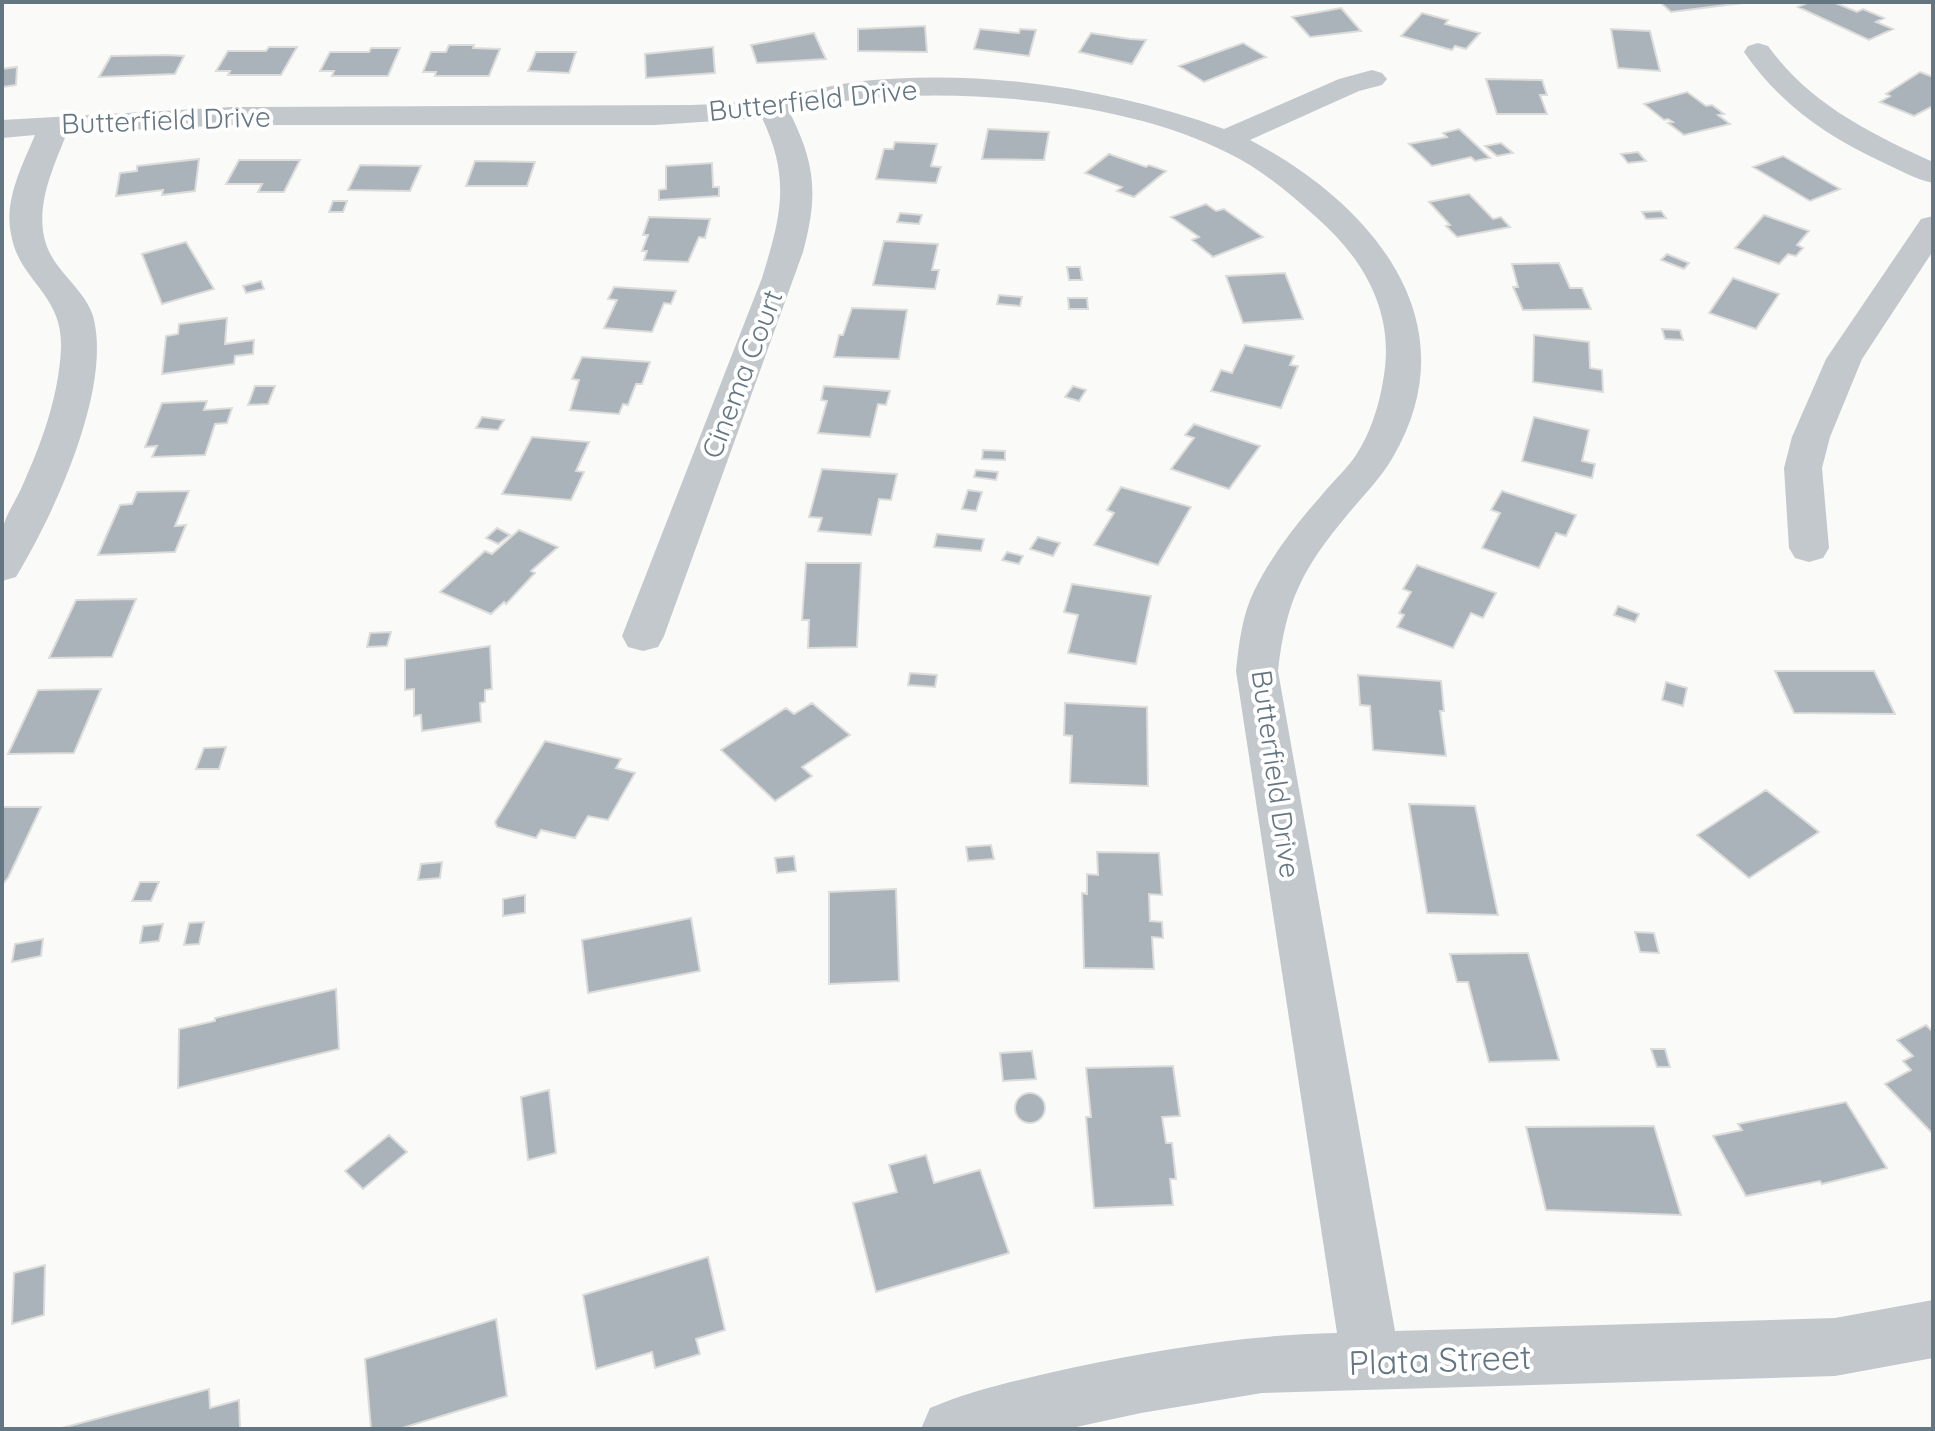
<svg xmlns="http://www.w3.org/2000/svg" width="1935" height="1431" viewBox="0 0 1935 1431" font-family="Quicksand,sans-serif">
<rect width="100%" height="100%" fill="#fafaf8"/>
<path fill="#aab3b9" stroke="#dcdcda" stroke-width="2" d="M1660 2H1742V3L1671 12Z
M1809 2H1833L1857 12 1863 9 1884 18 1876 22 1893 29 1869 40 1798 7Z
M1341 8 1361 31 1310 37 1292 17Z
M1422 13 1448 20 1445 24 1480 33 1466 49 1455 46 1452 50 1401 36Z
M925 26 927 52 858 51V29Z
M980 29 1019 33 1020 29 1036 30 1029 56 974 49Z
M1611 29 1650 31 1660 71 1618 68Z
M814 33 826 59 757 63 751 45Z
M1091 33 1130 39 1146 40 1132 64 1079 52Z
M1243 43 1266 57 1204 82 1179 66Z
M449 45H474L473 48 500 49 489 76H435L436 72H423L431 52H446Z
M269 47H297L281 75H228L230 71H216L228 51H266Z
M713 47 715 73 646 78 645 54Z
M371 48H400L388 76H332L334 71H320L330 52H369Z
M536 52H576L569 73 528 71Z
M167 55 184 56 175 74 99 77 111 56Z
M17 67 16 85 2 87V69Z
M1920 72 1933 77V106L1914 116 1880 102 1890 96 1886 94Z
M1486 79 1542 80 1547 95H1540L1547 114H1497Z
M1687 92 1706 106 1712 105 1724 114 1718 115 1730 124 1684 135 1668 123 1673 122 1668 119 1664 120 1644 104Z
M988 129 1049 132 1044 160 982 159Z
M1459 129 1490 158 1475 161 1471 157 1432 166 1409 144 1447 137 1443 133Z
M895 142 937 144 931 166 941 167 936 183 876 179 884 149H893Z
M1501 143 1513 153 1497 156 1485 146Z
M1638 152 1646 161 1628 163 1621 154Z
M1109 154 1146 167 1149 165 1166 171 1134 197 1117 191 1122 187 1085 173Z
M1783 156 1840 189 1810 201 1753 167Z
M199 159 195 191 162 195 163 190 116 196 120 173 137 171V166Z
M239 160H300L284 192H258L262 184H226Z
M475 161 535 162 527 186H466Z
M712 163 713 187H719V196L659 200V190L666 189V166Z
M360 165 421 166 410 191 348 190Z
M1469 194 1493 219 1501 217 1510 227 1457 237 1446 226 1450 225 1429 202Z
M333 201H347L343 212H329Z
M1206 204 1216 211 1224 209 1263 237 1213 257 1192 240 1199 237 1171 217Z
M1661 211 1666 218 1646 219 1642 212Z
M900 213 922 215 919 224 897 222Z
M1764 215 1809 231 1797 245 1803 248 1796 256 1788 254 1779 264 1735 248Z
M649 217 710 219 705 238 699 237 688 262 644 260 647 251H642L648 235H643Z
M884 241 938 244 932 270H939L935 289 873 285Z
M186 242 214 289 162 304 142 254Z
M1667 254 1689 263 1684 269 1661 260Z
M1559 263 1570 288H1582L1591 309 1523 310 1513 287H1518L1512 264Z
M1067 267H1080L1082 280H1069Z
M1285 273 1303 319 1243 323 1226 276Z
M1733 278 1779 294 1756 329 1709 313Z
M261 281 264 289 246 293 243 286Z
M614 287 676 291 671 304 664 303 652 332 604 328 617 300 608 299Z
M999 295 1022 297 1020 306 997 304Z
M1068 298H1087L1088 309H1069Z
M852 308 907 310 899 359 834 357 839 335H843Z
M227 318 225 344 254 340 253 354 235 356 234 364 162 374 166 336 178 334 179 324Z
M1662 329 1680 330 1683 340 1665 339Z
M1534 335 1589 342 1590 368 1602 370 1603 392 1533 382Z
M1245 345 1294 356 1290 365 1298 366 1281 408 1211 391 1221 370 1232 373Z
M582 357 650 362 642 384H636L628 405 623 404 619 414 570 410 579 380 572 379Z
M255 386H275L268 404 248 405Z
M824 386 890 391 886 405 878 404 870 437 818 433 827 401 821 400Z
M1073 386 1086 390 1079 401 1065 397Z
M207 401 204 410 232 408 227 423 215 424 205 455 152 457 157 446 145 447 162 403Z
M482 417 504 420 498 430 476 428Z
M1534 417 1589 430 1582 461 1595 464 1592 478 1522 461Z
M1194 424 1260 446 1229 489 1171 469 1194 438 1185 435Z
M532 437 589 442 576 471 584 472 571 500 502 494Z
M983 450 1005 451V460L982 459Z
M822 469 897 474 891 500 879 499 871 535 818 531 822 518 809 517Z
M976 470 998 472 996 480 974 477Z
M1121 487 1191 507 1158 565 1094 545 1114 513 1107 510Z
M968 490 982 492 976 511 962 509Z
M189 491 175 526 186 525 175 552 98 555 120 505 132 504 137 492Z
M1502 491 1576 515 1566 536 1556 533 1539 568 1482 548 1500 513 1491 510Z
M497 528 510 535 498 544 486 538Z
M519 530 558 547 531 571 535 573 506 604 504 602 491 614 440 592 485 551 492 554Z
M937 534 984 539 981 551 934 547Z
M1038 537 1060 543 1053 556 1030 549Z
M1007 552 1023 556 1019 564 1002 560Z
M806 563H861L857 647 808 648 809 620H802Z
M1417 565 1496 593 1483 618 1471 613 1453 648 1397 627 1404 615 1399 613 1411 592 1403 589Z
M1072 584 1151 596 1136 664 1068 653 1078 615 1064 612Z
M136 599 112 657 49 658 76 600Z
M1618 606 1639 614 1635 622 1614 615Z
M391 632 387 646 367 647 370 633Z
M490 646 492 689 485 690V702L480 703 481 722 422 731 421 715 414 716V689L405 690V659Z
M1775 671H1874L1895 714 1794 713Z
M910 673 937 675 935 687 908 685Z
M1358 675 1441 681 1444 711H1440L1446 756 1373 750 1370 706 1360 705Z
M1666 682 1687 688 1683 706 1662 700Z
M101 689 74 753 8 754 38 690Z
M812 703 850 735 802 767 812 776 775 801 721 750 786 708 794 714Z
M1065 703 1147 707 1148 786 1070 783 1072 736 1064 735Z
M545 741 621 759 616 768 635 773 608 820 588 816 575 838 541 830 536 838 497 827 495 822Z
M226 747 219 769H196L204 748Z
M1766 790 1819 832 1749 878 1697 835Z
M1409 804 1475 806 1498 915 1427 913Z
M2 807H41L8 878 2 885Z
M991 845 994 859 968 861 966 847Z
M1097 852 1159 853 1162 895 1149 894 1150 921 1162 922 1163 938 1152 937 1154 969 1084 968 1082 893 1087 894V874L1098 875Z
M794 856 796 871 777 873 775 858Z
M442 862 440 878 418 880 421 864Z
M140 882H159L151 901H132Z
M896 889 899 981 829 984V892Z
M525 895V913L503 916V899Z
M691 918 700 971 588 993 582 940Z
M204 922 199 944 184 945 189 923Z
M163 924 159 941 140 943 143 926Z
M1635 932 1654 933 1659 953 1640 952Z
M43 939 41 956 12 962 15 944Z
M1528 953 1559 1060 1489 1062 1468 982H1457L1450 954Z
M336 989 339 1049 178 1088 179 1029 215 1021V1018Z
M1926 1025 1933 1032V1134L1885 1084 1911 1070 1903 1061 1913 1056 1897 1040Z
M1651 1049H1665L1670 1067H1657Z
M1032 1051 1036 1079 1003 1081 1000 1053Z
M1173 1066 1180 1116 1162 1117 1166 1143H1172L1176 1179H1170L1173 1205 1094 1208 1086 1117H1091L1086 1068Z
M549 1090 556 1153 528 1160 521 1097Z
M1015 1108a15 15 0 1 1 30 0a15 15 0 1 1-30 0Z
M1846 1102 1887 1168 1822 1184 1820 1181 1746 1196 1713 1136 1742 1130 1738 1124Z
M1654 1126 1681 1215 1546 1210 1526 1127Z
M389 1135 407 1152 363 1189 345 1171Z
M926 1155 934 1183 980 1170 1009 1253 876 1292 853 1203 897 1192 889 1165Z
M708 1257 725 1330 696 1339 700 1354 655 1368 652 1352 596 1369 583 1295Z
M45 1265 44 1315 12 1324 14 1273Z
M496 1319 507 1396 399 1429H371L365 1359Z
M209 1389 210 1408 239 1400 240 1429H58Z"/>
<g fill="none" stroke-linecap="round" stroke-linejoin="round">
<path fill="#c3c8cc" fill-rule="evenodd" d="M1758 43 1768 46C1810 104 1870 133 1933 162V183C1915 179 1899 170 1882 162 1825 135 1780 104 1744 52L1748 46Z
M1372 70 1382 73 1387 79 1382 85 1359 91 1250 140C1369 202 1473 320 1393 457 1381 478 1364 495 1348 514 1303 568 1286 600 1278 671L1395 1331 1835 1318 1933 1300V1358L1835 1376 1262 1393 1141 1413 1067 1429H921L930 1408C975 1389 1023 1379 1071 1368 1161 1349 1245 1335 1337 1333L1236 671C1239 643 1242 615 1255 589 1272 555 1296 524 1321 496 1332 482 1347 469 1356 455 1370 434 1379 406 1383 381 1396 314 1365 260 1316 217 1289 193 1261 169 1228 153 1129 102 971 88 862 99 837 101 814 108 790 113 816 165 818 196 803 252L664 636 658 647 643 651 628 647 622 636 762 278C781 216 791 179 762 118L655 125H232L67 133C50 175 26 225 58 266 70 282 87 297 93 316 113 388 53 516 16 577L2 581C2 565 0 548 2 532 4 516 18 498 24 482 43 440 59 394 61 348 63 293 19 282 11 234 4 200 22 166 35 135L2 138V120L232 107 692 105C721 104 750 102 778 97 806 93 834 84 862 81 983 69 1110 88 1224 129L1339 79Z
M1933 216V251L1862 359 1830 437 1822 468 1829 548 1823 558 1809 562 1795 558 1789 548 1784 468 1792 437 1826 359 1921 219Z"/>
</g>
<g text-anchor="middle" stroke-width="8" stroke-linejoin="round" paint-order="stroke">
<g font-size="28" fill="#657683" stroke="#fff">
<text transform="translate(813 100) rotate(-6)" y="10">Butterfield Drive</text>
<text transform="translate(166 120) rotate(-2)" y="10">Butterfield Drive</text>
<text transform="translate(742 374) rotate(-69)" y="10">Cinema Court</text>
<text transform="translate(1276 774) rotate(82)" y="10">Butterfield Drive</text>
</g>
<g font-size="34" fill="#657683" stroke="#fff">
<text transform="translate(1440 1360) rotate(-2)" y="12">Plata Street</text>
</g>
</g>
<rect width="1935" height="1431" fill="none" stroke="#657683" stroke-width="8"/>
</svg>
